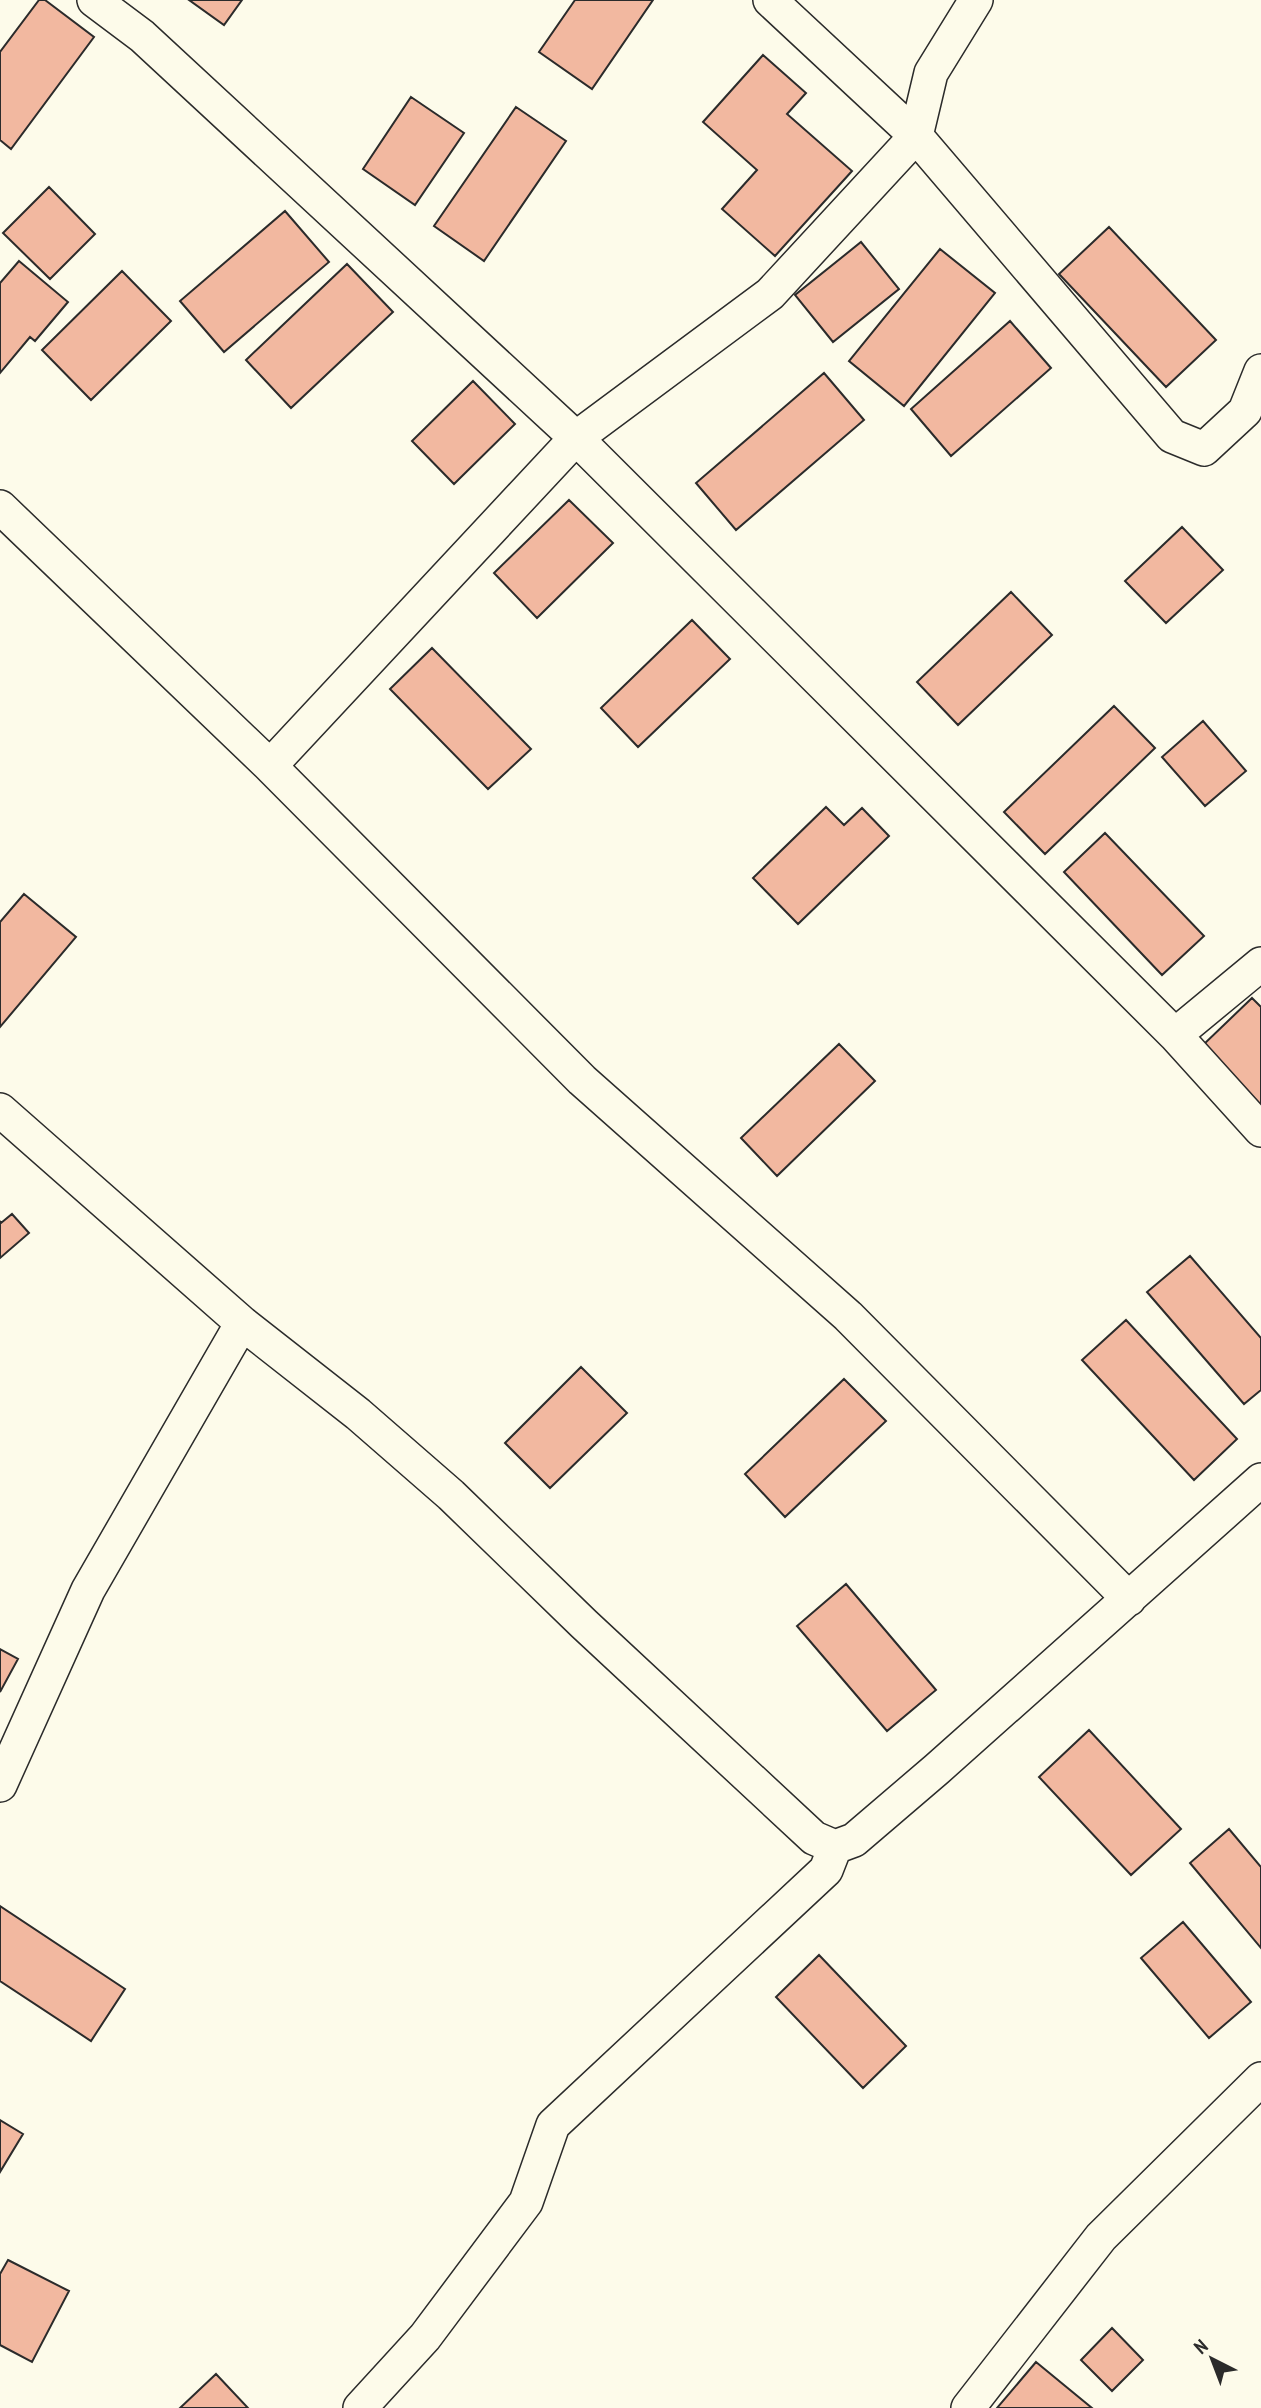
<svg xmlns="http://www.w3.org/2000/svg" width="1261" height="2408" viewBox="0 0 1261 2408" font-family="'PT Sans Narrow',sans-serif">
<rect width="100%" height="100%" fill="#fdfbea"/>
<path fill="#f2b8a0" stroke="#2b2b2b" stroke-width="2" d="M39 0H45L94 37 11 149 0 140V52Z
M189 0H242L224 25Z
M575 0H653L592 89 539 52Z
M763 55 806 93 787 114 852 171 775 256 722 209 757 170 703 122Z
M411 97 464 133 415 205 363 169Z
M516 107 566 141 484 261 434 226Z
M49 187 95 234 50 279 3 233Z
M285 211 329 262 224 352 180 301Z
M1109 227 1216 340 1166 387 1059 274Z
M861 242 899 289 833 342 795 295Z
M940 249 995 293 904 406 849 361Z
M19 261 68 302 35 341 30 337 0 373V283Z
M347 264 393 312 291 408 246 360Z
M122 271 171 321 91 400 42 350Z
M1010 321 1051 368 951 456 911 409Z
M824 373 864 420 736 530 696 483Z
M473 381 515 424 454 484 412 441Z
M569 500 613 543 537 618 494 573Z
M1182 527 1223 570 1166 623 1125 581Z
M1011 592 1052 635 958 725 917 682Z
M692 620 730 659 638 747 601 708Z
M432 648 531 749 488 789 390 689Z
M1114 706 1155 748 1045 854 1004 812Z
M1203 721 1246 771 1205 806 1162 757Z
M826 807 844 825 862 808 889 836 798 924 753 878Z
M1105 833 1204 936 1162 975 1064 872Z
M24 894 76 937 0 1027V922Z
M1252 998 1261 1007V1106L1203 1045Z
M839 1044 875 1081 777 1176 741 1138Z
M12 1214 29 1233 0 1258V1221L1 1223Z
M1190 1256 1261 1338V1390L1244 1404 1147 1292Z
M1126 1320 1237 1439 1194 1480 1082 1360Z
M581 1367 627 1413 550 1488 505 1443Z
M844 1379 886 1421 785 1517 745 1474Z
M846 1584 936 1690 887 1731 797 1626Z
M0 1649 18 1659 0 1692Z
M1089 1730 1181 1829 1131 1875 1039 1777Z
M1229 1829 1261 1867V1948L1190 1863Z
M0 1906 125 1989 91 2041 0 1981Z
M1183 1922 1251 2002 1209 2038 1141 1958Z
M819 1955 906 2046 863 2088 776 1997Z
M0 2120 23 2134 0 2172Z
M8 2260 69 2291 32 2362 0 2345V2274Z
M1112 2328 1143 2360 1112 2391 1081 2360Z
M1036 2362 1092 2408H997Z
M216 2374 248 2408H180Z"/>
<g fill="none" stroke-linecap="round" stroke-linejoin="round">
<g stroke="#2b2b2b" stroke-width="36">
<path id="minor" d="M94 0 142 36 576 438 1175 1035 1261 1130
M770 0 916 136 1172 436 1204 449 1245 411 1261 371
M0 507 270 766 582 1080 848 1316 1129 1599
M270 766 576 438 770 294 916 136 931 73 976 0
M1175 1035 1261 964
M0 1110 242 1323 88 1590 0 1785
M242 1323 358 1414 451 1495 584 1624 814 1838 835 1847 854 1840 937 1769 1261 1480
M360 2408 425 2337 526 2202 553 2125 826 1870 835 1847
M968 2408 1101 2237 1261 2079"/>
</g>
<use href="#minor" stroke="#fdfbea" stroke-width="33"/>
</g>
<g transform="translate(1212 2359) rotate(318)" stroke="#fdfbea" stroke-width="5" paint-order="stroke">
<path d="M0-5L12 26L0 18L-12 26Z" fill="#2b2b2b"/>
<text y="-10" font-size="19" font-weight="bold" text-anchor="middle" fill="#2b2b2b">N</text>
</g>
</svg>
